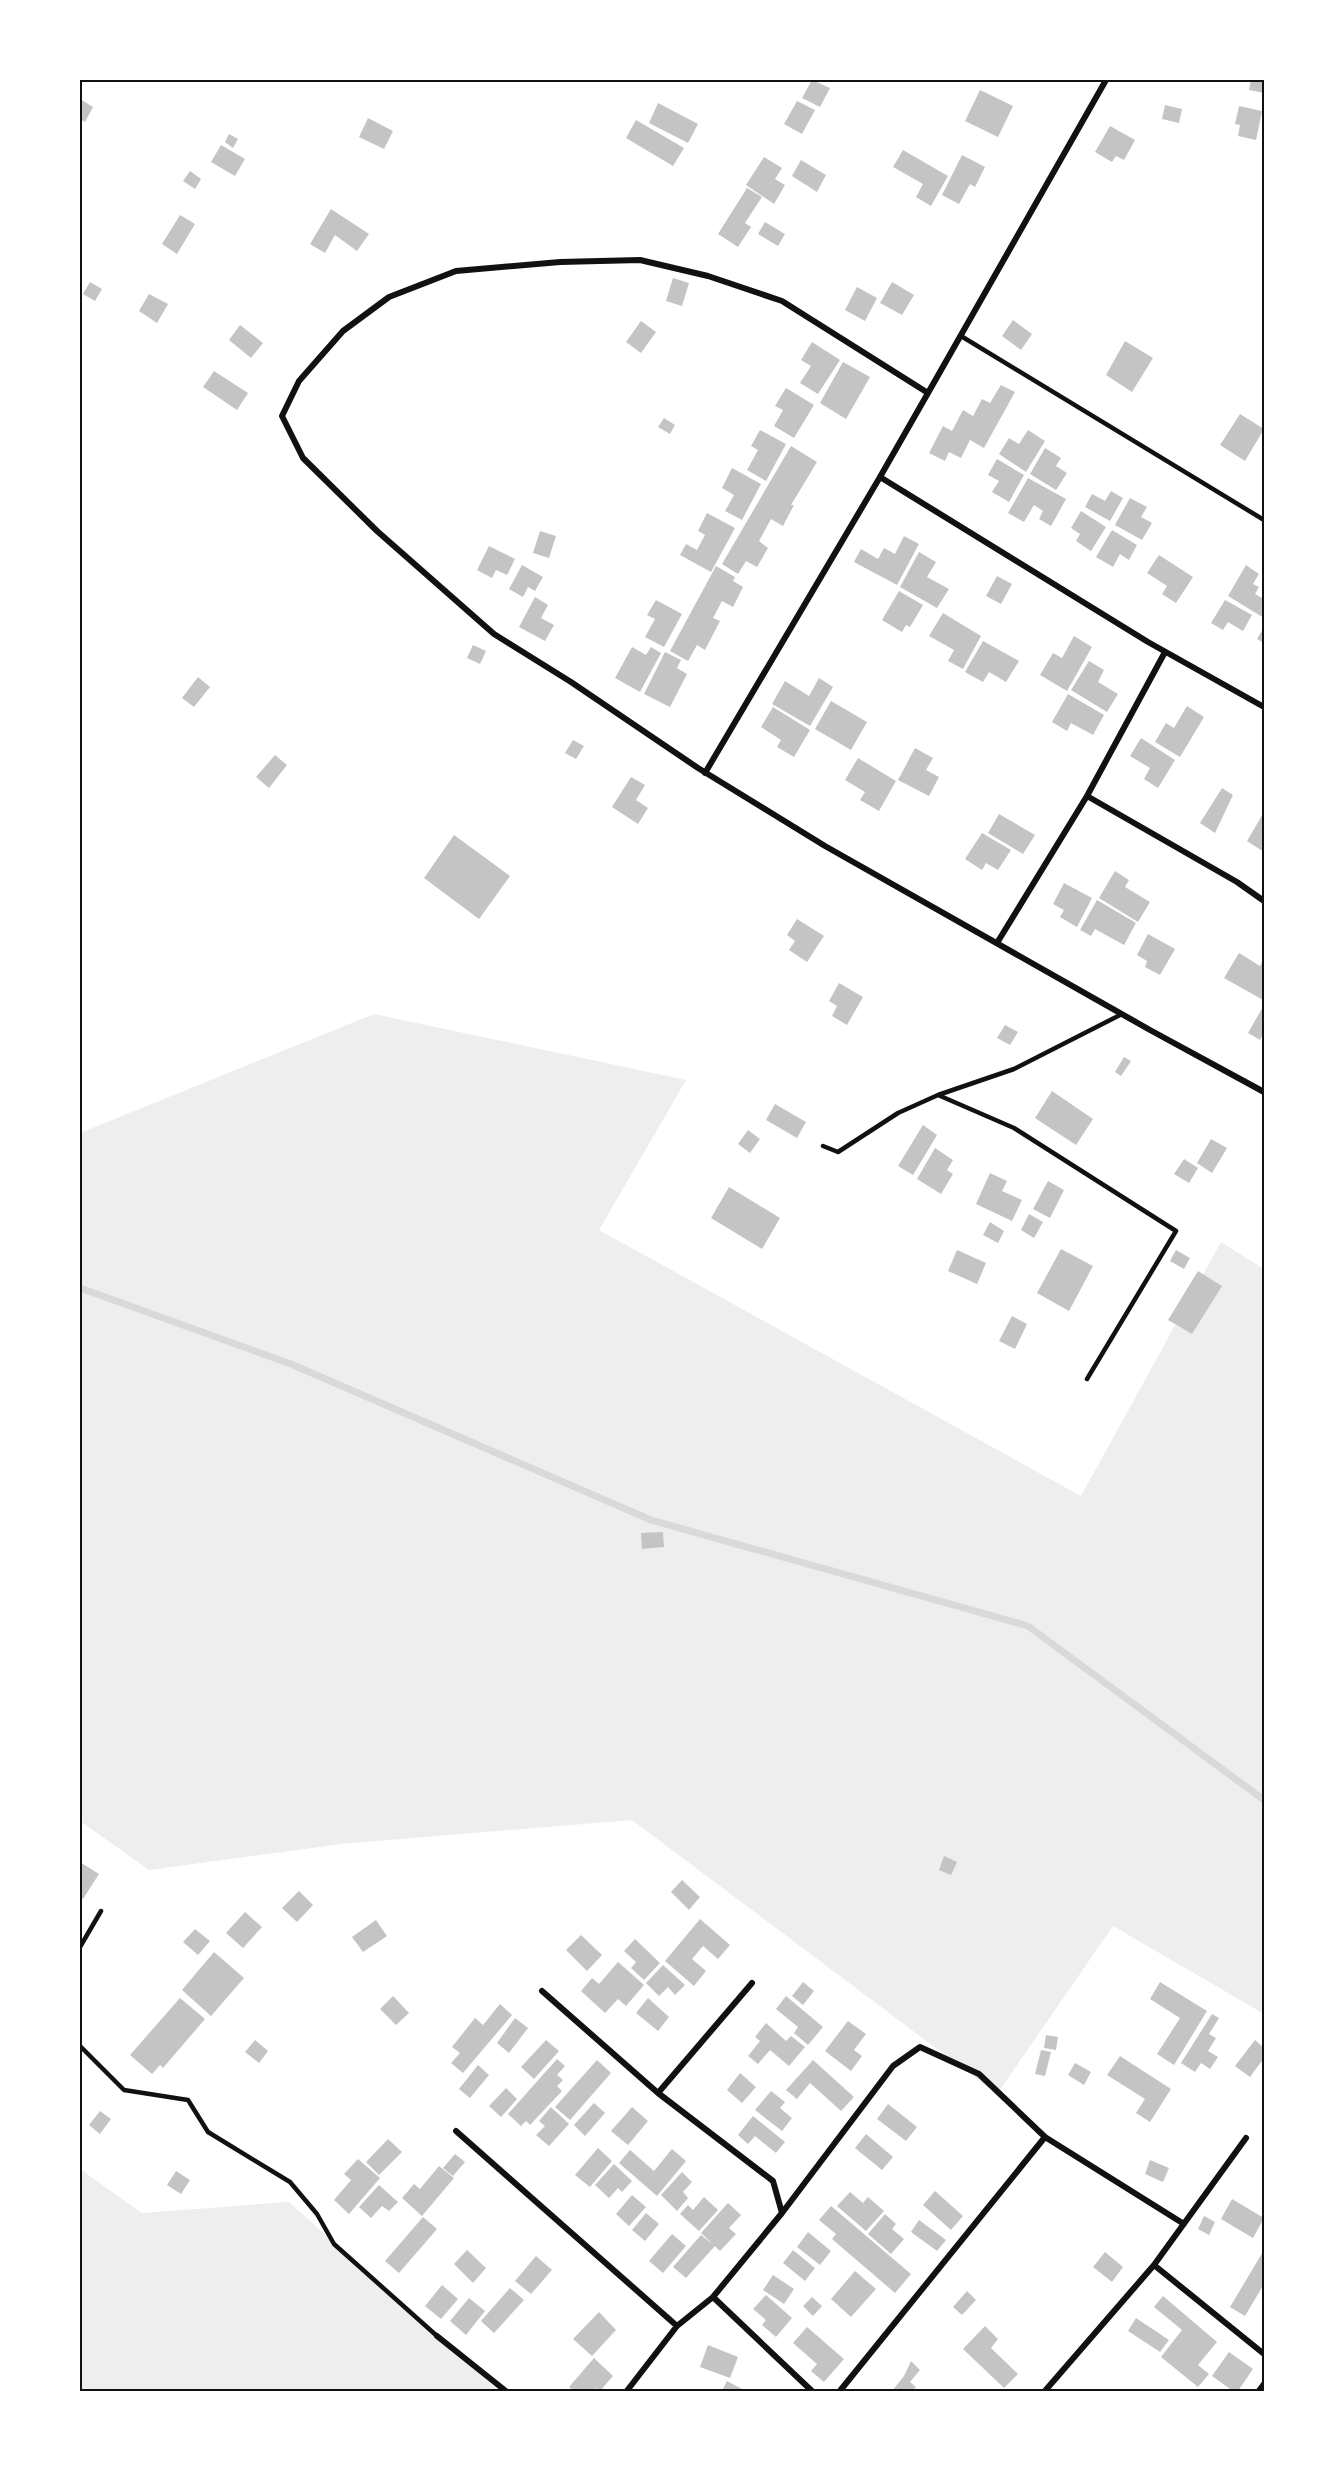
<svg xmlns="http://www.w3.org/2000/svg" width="1344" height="2471" viewBox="0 0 1344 2471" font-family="'Noto Sans',sans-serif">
<rect width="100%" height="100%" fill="#fff"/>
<path fill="#eee" d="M374 1014 686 1080 599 1230 1081 1496 1221 1242 1264 1269V2014L1113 1926 997 2094 632 1820 342 1844 149 1870 80 1821V1133Z
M80 2169 142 2213 289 2202 499 2391H80Z"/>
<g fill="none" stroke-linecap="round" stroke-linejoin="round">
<path stroke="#d9d9d9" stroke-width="7" d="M80 1288 291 1364 651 1520 1028 1626 1264 1800"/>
</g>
<path fill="#c4c4c4" d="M812 80 830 88 820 107 802 98Z
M1251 80H1264V93L1249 90Z
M980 90 1013 106 998 137 965 121Z
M80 99 93 107 85 122 80 119Z
M797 101 815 110 802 134 784 124Z
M658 103 698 124 688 143 649 123Z
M1165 105 1182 109 1179 123 1162 119Z
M1239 106 1262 111 1256 140 1238 136 1240 125 1235 124Z
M368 118 393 131 384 149 359 137Z
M636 120 684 148 673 166 626 138Z
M1110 126 1135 140 1124 160 1116 156 1112 162 1095 152Z
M229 134 238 139 233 148 225 142Z
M221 145 245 159 235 176 211 162Z
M903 150 948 176 931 206 916 197 923 184 893 167Z
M962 155 985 167 975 187 970 184 959 204 942 195Z
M764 157 782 168 775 179 785 185 774 204 746 185Z
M801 160 826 175 817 192 792 176Z
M190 171 201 179 195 189 183 181Z
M747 188 762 197 745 223 751 227 738 247 718 234Z
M331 209 369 234 357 251 335 235 325 253 310 244Z
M180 215 195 224 177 254 162 244Z
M765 222 785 234 778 246 758 234Z
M673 278 689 283 682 306 666 301Z
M90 282 102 289 95 301 83 294Z
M892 282 914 295 902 315 880 303Z
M857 287 877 298 865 321 845 310Z
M149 294 168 304 157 323 139 311Z
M1013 320 1032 334 1021 350 1002 336Z
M641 321 656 332 641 353 626 342Z
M240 325 263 343 251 358 229 340Z
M1125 341 1153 358 1132 392 1106 375Z
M812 342 840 360 818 394 800 383 811 366 801 360Z
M843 362 870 377 846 419 820 403Z
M214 371 248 393 237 410 203 387Z
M1001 385 1015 392 984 448 970 440 961 458 949 452 945 461 929 453 943 426 952 431 963 410 973 416 982 399 990 403Z
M786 388 814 405 794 438 774 426 783 410 775 406Z
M1240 414 1264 429 1245 461 1220 445Z
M664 418 675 425 670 434 658 427Z
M760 430 786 444 766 481 747 470 758 450 751 446Z
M1028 430 1045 441 1026 472 999 454 1009 438 1019 444Z
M791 446 817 462 791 505H794L783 526 771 519 759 541 768 548 757 567 746 561 738 574 722 564Z
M1045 448 1061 458 1056 466 1067 473 1056 490 1030 474Z
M997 459 1024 475 1009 502 992 492 999 481 988 475Z
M732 468 761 484 742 520 725 511 734 495 722 488Z
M1028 478 1066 499 1051 526 1039 519 1043 511 1034 505 1024 522 1008 513Z
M1111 491 1123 498 1110 521 1085 507 1092 494 1105 501Z
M1130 498 1147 507 1141 517 1152 523 1142 540 1115 525Z
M1081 511 1106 527 1091 551 1076 541 1080 534 1071 528Z
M707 513 735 528 711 572 680 555 686 544 697 550 705 535 698 531Z
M1112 530 1137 545 1129 560 1120 554 1113 567 1096 557Z
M540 531 556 536 549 558 533 553Z
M904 536 919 544 897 585 854 562 861 549 878 559 884 548 895 554Z
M489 546 515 559 507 575 496 570 492 578 477 570Z
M919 552 936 562 927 577 949 589 937 608 900 587Z
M1159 555 1193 577 1176 603 1162 594 1167 586 1147 573Z
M522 565 543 577 535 591 528 587 523 597 509 589Z
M1246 565 1259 574 1253 584 1259 587 1255 594 1264 599V618L1228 596Z
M716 566 735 577 733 581 743 587 733 607 722 601 713 618 720 621 705 650 697 645 688 661 670 651Z
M997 576 1012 584 1001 604 986 596Z
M899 591 923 605 910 627 906 625 902 632 882 620Z
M535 597 548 605 541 618 554 625 545 641 519 627Z
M656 600 682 614 664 647 645 637 655 619 647 615Z
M1225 600 1252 615 1243 631 1228 622 1223 630 1211 623Z
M943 613 981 636 963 669 948 661 954 650 929 636Z
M1264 627V643L1257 639Z
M1074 636 1092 647 1067 691 1040 675 1053 653 1062 658Z
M983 641 1019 661 1006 682 989 672 983 682 965 672Z
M473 645 486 651 480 664 467 658Z
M632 647 646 655 651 647 661 653 640 692 615 678Z
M665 652 681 660 677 668 687 674 670 707 644 694Z
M1089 661 1104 670 1098 682 1118 694 1107 712 1071 690Z
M198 677 210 687 194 707 182 698Z
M819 678 833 687 810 726 772 704 785 681 809 696Z
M1068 694 1104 715 1093 735 1071 723 1067 731 1052 722Z
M831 701 867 722 851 750 815 729Z
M1187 706 1204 717 1180 757 1155 742 1166 723 1174 728Z
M773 707 810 730 794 757 777 747 781 740 761 727Z
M1141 738 1175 760 1158 788 1144 779 1150 768 1130 756Z
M573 740 584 746 576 759 565 753Z
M915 748 933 758 926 770 939 777 929 796 898 780Z
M275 755 287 765 269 788 256 777Z
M858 758 896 781 879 811 860 800 865 792 845 780Z
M631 777 645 785 636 800 648 808 638 824 612 807Z
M1222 788 1233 795 1215 833 1200 823Z
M1264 812V852L1247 841Z
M999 814 1035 835 1023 854 988 833Z
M982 833 1011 850 998 870 986 863 982 870 965 859Z
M454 835 510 876 479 919 424 878Z
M1115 871 1129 880 1125 887 1150 902 1138 922 1099 898Z
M1064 883 1092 898 1077 927 1060 917 1064 910 1053 904Z
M1097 900 1136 923 1124 945 1095 929 1091 936 1080 930Z
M797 919 824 936 807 962 789 950 795 941 787 935Z
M1148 934 1175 949 1160 975 1145 967 1147 961 1137 955Z
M1239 953 1260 966 1264 958 1263 1000 1224 978Z
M839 983 863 997 847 1025 832 1016 837 1006 829 1001Z
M1264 1005V1032L1260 1040 1248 1033Z
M1005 1025 1018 1032 1010 1045 997 1038Z
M1124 1057 1131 1061 1121 1076 1115 1072Z
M1052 1091 1093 1119 1076 1145 1035 1118Z
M775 1104 806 1122 797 1138 766 1120Z
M923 1125 937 1135 913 1175 898 1166Z
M748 1130 760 1139 750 1153 738 1144Z
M1211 1139 1227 1148 1212 1173 1197 1163Z
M935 1148 953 1160 947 1170 953 1174 941 1194 917 1179Z
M1184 1159 1198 1168 1189 1183 1174 1174Z
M990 1173 1007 1181 1002 1191 1022 1200 1012 1221 976 1204Z
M1048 1181 1064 1190 1050 1218 1033 1209Z
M729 1187 780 1218 762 1249 711 1218Z
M1029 1214 1043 1222 1034 1238 1021 1230Z
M990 1222 1004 1231 998 1243 983 1235Z
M1061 1249 1093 1266 1069 1311 1037 1293Z
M957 1250 986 1263 977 1284 948 1271Z
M1176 1250 1190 1258 1184 1269 1170 1261Z
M1198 1271 1222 1286 1192 1334 1168 1320Z
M1012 1316 1027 1324 1015 1349 999 1341Z
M663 1532 664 1547 642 1549 641 1533Z
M944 1856 957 1862 951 1875 939 1870Z
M80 1862 99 1874 83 1899 80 1897Z
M682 1880 700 1897 689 1910 671 1892Z
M299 1891 313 1905 297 1922 282 1908Z
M245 1912 262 1927 243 1948 226 1933Z
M700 1919 730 1945 718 1959 703 1946 692 1959 706 1971 694 1986 665 1961Z
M376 1920 387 1936 363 1952 352 1937Z
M195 1929 210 1941 198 1955 183 1942Z
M581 1935 602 1955 587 1971 566 1950Z
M635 1939 660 1963 644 1980 631 1968 636 1962 624 1951Z
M214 1952 244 1978 211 2016 182 1990Z
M618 1962 644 1985 626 2006 618 1999 605 2013 581 1991 592 1978 599 1984Z
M663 1965 685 1985 675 1995 668 1987 659 1996 646 1983Z
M803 1982 814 1991 803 2005 792 1996Z
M1160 1982 1207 2011 1174 2065 1157 2054 1180 2018 1150 1999Z
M393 1996 409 2013 396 2025 380 2009Z
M786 1996 823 2027 808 2045 794 2033 798 2027 776 2009Z
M180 1998 205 2019 163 2068 160 2065 152 2074 130 2055Z
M648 1998 669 2017 658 2031 636 2013Z
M500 2004 512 2015 463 2073 451 2063 460 2053 452 2047 475 2018 483 2025Z
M1212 2014 1219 2018 1209 2034 1216 2038 1208 2051 1218 2057 1210 2069 1201 2063 1195 2072 1181 2063Z
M515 2018 528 2028 509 2053 497 2043Z
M848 2021 866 2034 854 2050 862 2056 851 2071 825 2051Z
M766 2023 786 2041 791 2036 805 2047 789 2066 770 2050 758 2064 748 2056 760 2041 755 2037Z
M1046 2035 1058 2037 1056 2050 1044 2048Z
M255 2040 268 2051 259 2063 245 2052Z
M546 2040 559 2051 534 2079 521 2067Z
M1255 2040 1264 2048V2058L1250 2077 1235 2066Z
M1041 2050 1051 2052 1045 2076 1035 2074Z
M1120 2056 1171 2089 1150 2122 1136 2113 1145 2099 1107 2075Z
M557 2059 565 2066 557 2075 563 2080 557 2086 562 2091 530 2125 526 2121 521 2126 508 2114Z
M597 2060 611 2073 570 2120 555 2107Z
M813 2060 854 2097 841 2111 810 2083 797 2099 786 2090Z
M1075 2063 1091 2072 1084 2085 1068 2075Z
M478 2065 489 2075 470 2098 459 2089Z
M740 2073 756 2087 742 2103 727 2090Z
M506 2088 517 2099 501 2117 489 2106Z
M771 2091 785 2102 780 2108 792 2118 782 2131 755 2110Z
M594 2103 605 2113 585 2136 574 2125Z
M888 2104 917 2127 906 2141 877 2119Z
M551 2107 569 2124 549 2146 536 2135 545 2126 539 2121Z
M632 2107 648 2121 628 2145 611 2131Z
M100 2111 111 2119 100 2134 89 2125Z
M753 2116 785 2142 776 2153 755 2136 748 2144 738 2135Z
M866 2134 893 2157 882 2170 855 2148Z
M388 2139 402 2152 379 2175 366 2162Z
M598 2148 612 2161 590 2187 575 2175Z
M672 2149 686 2161 657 2196 619 2163 630 2150 654 2171Z
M455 2154 465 2162 453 2176 443 2168Z
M358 2159 380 2178 349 2214 334 2200 351 2180 344 2174Z
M1150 2160 1169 2168 1163 2182 1145 2174Z
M614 2164 632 2181 622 2192 618 2188 609 2198 595 2185Z
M439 2166 454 2178 422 2216 402 2198 414 2184 420 2189Z
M176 2171 190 2180 181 2194 167 2185Z
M682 2172 692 2182 683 2192 688 2198 677 2211 661 2195Z
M379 2185 398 2202 389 2211 382 2206 371 2218 359 2207Z
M935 2191 963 2216 951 2230 923 2205Z
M850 2192 863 2203 868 2197 884 2211 866 2231 837 2206Z
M632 2195 646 2207 629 2226 616 2214Z
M704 2197 718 2210 699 2231 680 2214 688 2205 693 2210Z
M1232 2199 1264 2218 1253 2238 1221 2219Z
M728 2203 741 2215 729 2228 736 2234 720 2251 701 2233Z
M831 2206 911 2274 895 2293 832 2239 836 2234 819 2220Z
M646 2213 659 2224 645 2241 632 2230Z
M885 2214 896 2224 892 2229 904 2239 891 2254 868 2234Z
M1204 2216 1215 2222 1209 2235 1198 2229Z
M423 2217 437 2229 399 2273 385 2261Z
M919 2220 946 2240 937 2251 911 2232Z
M808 2232 831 2251 820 2265 797 2247Z
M672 2234 686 2246 663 2273 649 2261Z
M701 2235 715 2246 686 2278 673 2267Z
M467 2250 486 2268 473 2283 454 2264Z
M793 2250 815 2268 805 2281 783 2263Z
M1264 2250V2284L1245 2316 1230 2307Z
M1105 2252 1123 2267 1112 2282 1093 2267Z
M536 2256 552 2270 531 2294 515 2281Z
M855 2271 876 2289 851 2317 831 2299Z
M773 2275 794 2289 784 2304 763 2290Z
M442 2285 458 2299 441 2319 425 2306Z
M510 2288 524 2300 494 2333 481 2321Z
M967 2291 976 2300 962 2315 953 2307Z
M766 2295 792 2318 776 2337 762 2325 766 2320 753 2309Z
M1163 2296 1217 2342 1198 2365 1209 2374 1198 2387 1161 2357 1182 2330 1154 2307Z
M812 2297 822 2306 813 2316 803 2306Z
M469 2298 485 2311 466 2335 450 2321Z
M599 2312 616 2330 592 2356 573 2339Z
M1136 2318 1169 2340 1160 2352 1128 2331Z
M985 2326 998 2339 991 2348 1018 2374 1004 2388 963 2349Z
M807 2327 844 2359 824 2382 811 2371 817 2364 793 2343Z
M708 2345 738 2357 730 2378 700 2367Z
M1229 2352 1253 2369 1238 2391H1233L1212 2376Z
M594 2358 613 2376 600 2391 596 2388 592 2391H574L569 2387Z
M911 2361 920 2370 910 2382 916 2387 912 2391H892L904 2376Z
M727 2381 742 2389 741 2391H722Z"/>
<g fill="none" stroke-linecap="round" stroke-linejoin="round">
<path stroke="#111" stroke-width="4.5" d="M961 336 1264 520
M938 1095 1014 1128 1176 1231 1087 1379
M823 1146 838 1152 898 1113 938 1095 1014 1069 1122 1014
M80 1947 101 1911
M80 2046 124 2090 188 2100 208 2132 290 2182 317 2214 334 2244 437 2336"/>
<path stroke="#111" stroke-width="6" d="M928 393 1106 80
M1264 707 1148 642 880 477 928 393 782 301 708 276 640 260 560 262 456 271 389 297 343 331 299 381 282 416 303 458 377 531 494 634 571 682 698 768 825 846 1150 1030 1264 1092
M705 773 880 477
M1087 796 1237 882 1264 901
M997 943 1087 796 1165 652
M542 1991 658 2093 773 2181 782 2213 713 2297
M658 2093 752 1983
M456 2131 677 2326
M782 2213 893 2066 920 2047 979 2074 1045 2137
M1154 2265 1246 2138
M437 2336 507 2392
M626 2392 677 2326 713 2297 813 2392
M839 2392 1045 2137 1184 2224
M1044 2392 1154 2265 1264 2354
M1258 2392 1264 2384"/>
</g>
<rect width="1344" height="2471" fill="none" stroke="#ffffff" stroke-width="162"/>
<rect x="81" y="81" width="1182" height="2309" fill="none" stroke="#111" stroke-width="2"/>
</svg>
